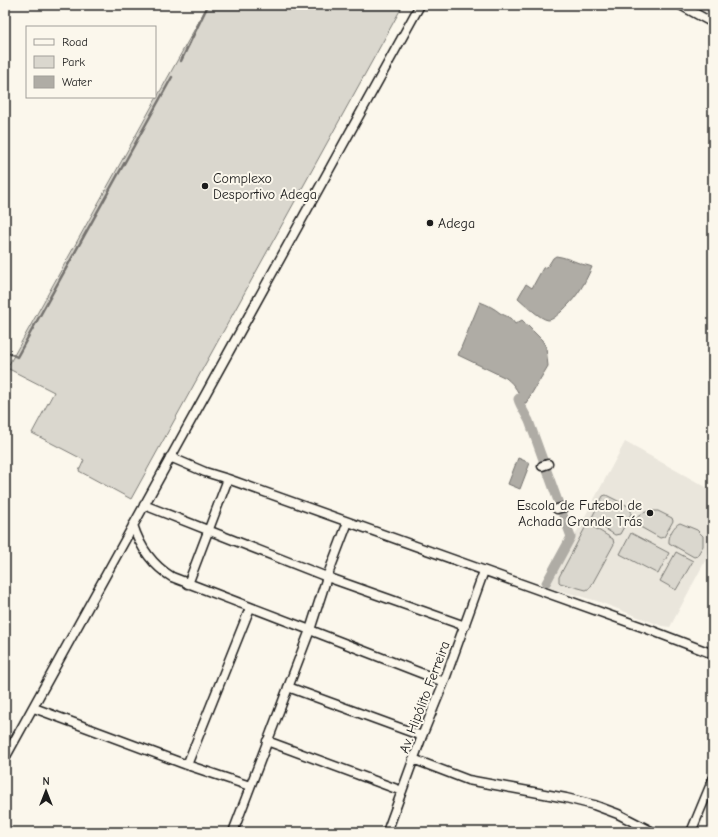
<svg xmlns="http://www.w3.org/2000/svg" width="718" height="837" viewBox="0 0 718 837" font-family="'Comic Neue',sans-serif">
<rect width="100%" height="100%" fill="#fbf7ec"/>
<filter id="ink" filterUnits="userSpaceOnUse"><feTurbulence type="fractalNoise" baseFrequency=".025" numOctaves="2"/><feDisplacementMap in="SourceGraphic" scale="8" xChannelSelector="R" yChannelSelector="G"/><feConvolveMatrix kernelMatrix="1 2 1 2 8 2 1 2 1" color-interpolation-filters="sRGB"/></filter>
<g filter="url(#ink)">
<path fill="#eae6dc" d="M625 442 713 491V546L670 627 662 626 597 601 547 587Z"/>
<path fill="#dad7ce" stroke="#7b7a75" d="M208 5H403L131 499 79 471 84 460 32 433 54 392 7 368Z
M606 495 628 506 631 509V514L620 534 615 535 593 521 591 519 603 496Z
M649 511H658L672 518 673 521 664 537 660 538 635 524C635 516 642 513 649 511Z
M680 523 697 530 703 536V546L697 556 694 557 669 543C668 536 674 525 680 523Z
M590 525 613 539 614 544 590 588 586 590 560 583 559 582V577L585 528Z
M631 533 669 553 658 574 620 554Z
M676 552 693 561 676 590 660 581Z"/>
<path fill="#afaca5" stroke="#74726e" d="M556 256C564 257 571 260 579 263 583 265 588 265 592 267 583 287 577 297 561 312 557 315 553 320 548 320 540 319 525 304 518 298L526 284 532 288 543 268 548 266 553 258Z
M480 302C488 305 494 308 500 313 507 317 510 316 515 324L522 320 542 340 546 347 548 366 526 403H523C519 393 515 385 506 378L458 355Z
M518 458 530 463 520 489 508 484Z"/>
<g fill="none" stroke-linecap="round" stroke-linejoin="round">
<path stroke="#74726e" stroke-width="2.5" d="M181 61 208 5
M5 351 17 357 172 77"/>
<path stroke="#afaca5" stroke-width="9" d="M520 397 518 399C519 404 526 415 529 421L571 537 546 583"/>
<g stroke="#1c1c1c" stroke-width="11">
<path id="minor" d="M680 5 713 23
M170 457 205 472 228 479 645 628 713 654
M542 466 548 464
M144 505 327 577 465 626
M557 509 564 507
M133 525C140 547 152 565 172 577L310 630 444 682
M188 584 228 479
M288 687 422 736
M34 708 187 765
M267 741 402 791
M5 758 420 5
M413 759 468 780 566 798 594 805 618 814 653 832
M250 786 187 765 250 608
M233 832 310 630 327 577 348 522
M387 832 422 736 444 682 484 571
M691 832 713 779"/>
</g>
<use href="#minor" stroke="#fbf7ec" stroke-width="8"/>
</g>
</g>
<g fill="#1c1c1c" stroke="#fbf7ec" stroke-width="1.5">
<circle cx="205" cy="186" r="4"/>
<circle cx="430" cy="223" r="4"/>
<circle cx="650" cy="513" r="4"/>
</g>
<g text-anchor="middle" stroke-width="4" stroke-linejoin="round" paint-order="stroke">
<g font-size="14" fill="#1c1c1c" stroke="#fbf7ec" text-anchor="start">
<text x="213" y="183">Complexo<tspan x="213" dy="16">Desportivo Adega</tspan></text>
<text x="438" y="228">Adega</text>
<text x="642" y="510" text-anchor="end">Escola de Futebol de<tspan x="642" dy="16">Achada Grande Trás</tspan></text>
</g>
<g font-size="14" fill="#1c1c1c" stroke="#fbf7ec">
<text transform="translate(424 697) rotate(-69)" y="5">Av. Hipólito Ferreira</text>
</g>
</g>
<rect width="718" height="837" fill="none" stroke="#fbf7ec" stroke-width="20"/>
<rect x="10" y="10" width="698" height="817" fill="none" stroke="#1c1c1c" stroke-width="1.5" filter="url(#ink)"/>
<rect x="26" y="26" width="130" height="72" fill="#fbf7ec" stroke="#a29f99"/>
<rect x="34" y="39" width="20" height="6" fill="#fbf7ec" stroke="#a29f99"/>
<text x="62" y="46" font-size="12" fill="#1c1c1c">Road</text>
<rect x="34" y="56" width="20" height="12" fill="#dad7ce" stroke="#a29f99"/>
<text x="62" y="66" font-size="12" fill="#1c1c1c">Park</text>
<rect x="34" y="76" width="20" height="12" fill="#afaca5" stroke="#a29f99"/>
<text x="62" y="86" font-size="12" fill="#1c1c1c">Water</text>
<g transform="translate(46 791)" stroke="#fbf7ec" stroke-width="3" paint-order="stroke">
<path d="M0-3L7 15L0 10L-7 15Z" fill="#1c1c1c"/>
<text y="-6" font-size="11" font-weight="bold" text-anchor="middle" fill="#1c1c1c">N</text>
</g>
</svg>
